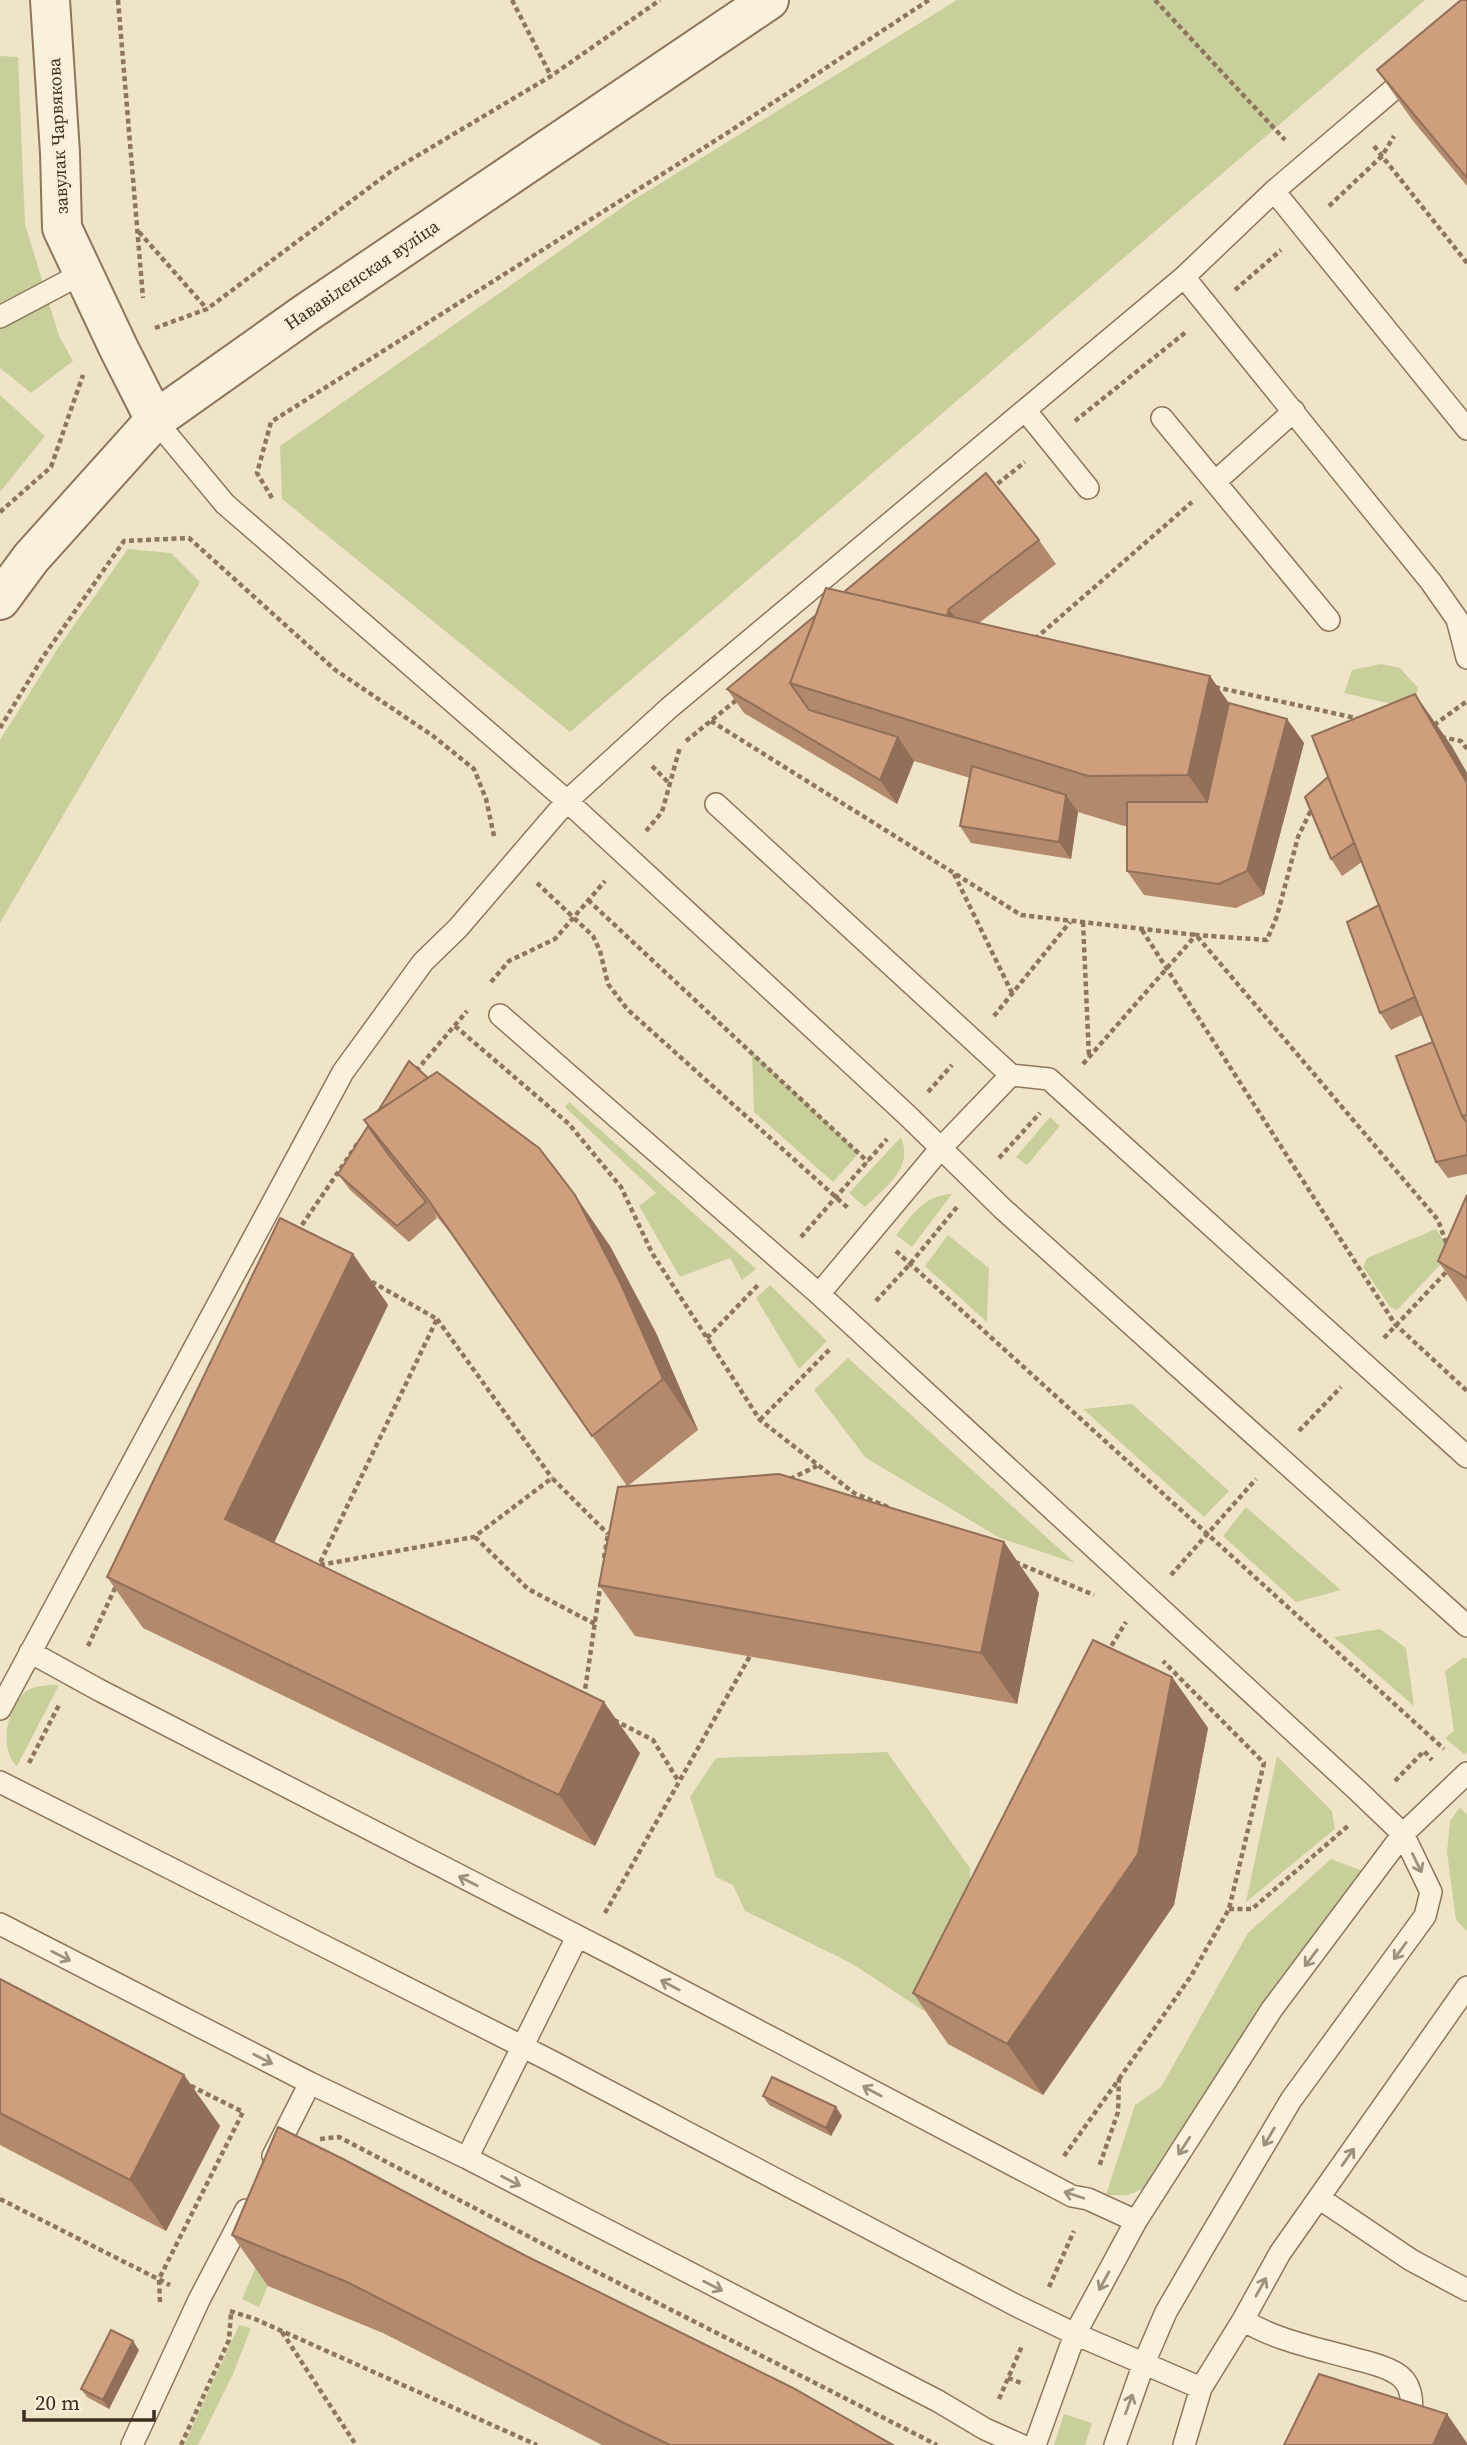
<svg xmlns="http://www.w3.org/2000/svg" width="1467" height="2445" viewBox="0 0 1467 2445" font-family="'Source Serif 4',serif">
<rect width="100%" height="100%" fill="#f0e4c8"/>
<path fill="#c9cf9b" d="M957 0H1425L570 732 282 499 280 446 630 202Z
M0 56 18 57 25 224 59 336 73 361 31 393 0 368Z
M0 395 45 436 0 492Z
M128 549 171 553 200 582 0 923V740L58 648Z
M1381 664 1400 668 1418 688 1413 709 1344 693 1352 670Z
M752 1052 859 1153 833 1182 754 1112Z
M569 1102 756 1269 742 1280 730 1258 680 1277 639 1206 656 1193 565 1107Z
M1050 1117 1060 1126 1027 1165 1016 1157Z
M901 1137C914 1169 886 1186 865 1207L849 1193Z
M952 1194 912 1247 896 1235C914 1214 922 1196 952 1194Z
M1436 1229 1444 1241 1447 1258 1397 1310 1390 1307 1363 1267 1367 1258Z
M948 1235 989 1268 987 1322 925 1266Z
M770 1285 827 1341 799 1369 756 1298Z
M848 1358 1075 1563 1000 1538 866 1458 814 1390Z
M1132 1404 1229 1491 1204 1517 1083 1409Z
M1246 1507 1341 1590 1296 1602 1223 1536Z
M1380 1629 1406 1648 1414 1706 1334 1637Z
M1463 1658H1467V1752L1465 1755 1445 1738 1454 1731 1445 1671Z
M59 1685 17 1766C0 1751 5 1712 23 1694 32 1685 47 1685 59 1685Z
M887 1752 970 1868 971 1935 924 2011 851 1963 745 1911 733 1885 716 1877 690 1797 716 1758Z
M1277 1756 1332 1811 1335 1829 1246 1902Z
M1460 1807 1467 1815V1931L1456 1920 1447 1852 1450 1821Z
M1331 1859 1363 1871 1228 2057 1145 2188 1128 2195H1106L1135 2105 1161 2087 1248 1933Z
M323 2153 259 2307 242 2299 305 2154Z
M239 2325 251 2328 233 2374 198 2445H184Z
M1064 2414 1092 2423 1085 2445H1054Z"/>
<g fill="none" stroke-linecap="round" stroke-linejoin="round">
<g stroke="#8d765c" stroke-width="24">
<path id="service" d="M1274 191 1467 429
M1184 277 1431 582 1457 619 1467 658
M0 317 83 273
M1025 410 1088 488
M1162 418 1329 620
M155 420 225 504 567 801 907 1115 1003 1209 1467 1626
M1215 482 1294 411
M716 804 1011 1075 1049 1079 1467 1457
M500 1015 819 1294 1356 1789 1403 1834 1431 1892 1425 1916 1291 2100 1202 2250 1166 2312 1144 2363 1115 2445
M819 1294 941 1148 1011 1075
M30 1652 99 1690 620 1958 1072 2196 1088 2199 1136 2221
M0 1709 343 1072 423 962 458 928 567 801 669 708 1184 277 1274 191 1414 72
M0 1782 551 2061 1017 2306 1075 2334 1201 2388
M0 1924 310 2083 467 2158 938 2401 985 2429 1021 2445
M273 2156 310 2083
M467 2158 577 1937
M1319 2198 1411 2260 1467 2290
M1243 2320C1277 2341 1317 2348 1355 2359 1368 2362 1389 2367 1400 2376 1415 2388 1412 2410 1410 2427
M132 2445 199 2300 246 2210
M1035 2445 1075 2334 1136 2221 1272 2009 1403 1834 1467 1773
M1184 2445 1201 2388 1243 2320 1280 2253 1467 1987"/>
</g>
<g stroke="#8d765c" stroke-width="42">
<path id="minor" d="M50 0 60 153 62 228 119 349 155 420"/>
</g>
<g stroke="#8d765c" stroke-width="42">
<path id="tertiary" d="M0 600 31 558 155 420 306 313 769 0"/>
</g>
<path stroke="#8d765c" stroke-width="4.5" stroke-dasharray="5 3.5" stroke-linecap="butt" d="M118 0 143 298
M512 0 551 76
M1155 0 1285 140
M1374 146 1467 263
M1329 206 1382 156 1394 136
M139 232 207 309
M1235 290 1281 250
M155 328 207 309 390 172 551 76 660 0
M1075 421 1186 332
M991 489 1025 462
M272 498 257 473 271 422 724 135 929 0
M0 512 51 467 83 375
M1035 639 1192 502
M1215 687 1360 719
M711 721 1021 915 1196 935 1438 1220 1447 1245
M1434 725 1467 701
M0 728 43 657 124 541 189 538 334 669 433 736 474 769 486 799 494 836
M1441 737 1461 741 1467 749
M686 741 739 698
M652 766 669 783
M646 831 662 812 680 747
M954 874 1012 993
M537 883 593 936 600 951 608 984 627 1009 848 1208
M588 900 868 1162
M1083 922 1089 1057
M1142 930 1395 1324 1467 1391
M491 982 509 961 555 939 605 881
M994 1016 1070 922
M455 1026 569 1124 621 1187 652 1253 760 1420 854 1493 888 1507
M1083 1064 1196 935 1267 940 1277 916 1298 837 1312 808
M416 1071 467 1011
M928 1092 952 1065
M999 1158 1040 1113
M302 1225 360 1140
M801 1237 887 1139
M896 1251 1444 1749
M876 1301 910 1264 957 1207
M437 1319 552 1478
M707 1338 760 1283
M1384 1338 1450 1268
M760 1420 831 1348
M1299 1431 1341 1387
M790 1479 817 1466
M475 1537 528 1589 595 1624
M604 1558 608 1534 613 1531
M1015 1562 1094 1595
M320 1565 474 1537 552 1478 608 1534
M324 1567 319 1565 437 1319 367 1279
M1171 1575 1256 1479
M88 1646 117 1584
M1107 1653 1126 1622
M584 1697 601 1581
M614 1720 653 1740 679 1782
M29 1763 59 1705
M1395 1781 1424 1751 1432 1760
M1229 1909H1252L1348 1826
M605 1913 750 1656
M1119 2079 1191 1976 1229 1909 1264 1763 1163 1661
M320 2139 339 2137 587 2267 937 2445
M1064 2156 1119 2079 1118 2112 1099 2167
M0 2199 170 2285
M1049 2287 1074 2231
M160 2302 159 2279 243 2112 189 2085
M230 2311 255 2319 537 2445
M282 2332 356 2445
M1008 2378 1024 2384
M999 2399 1022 2346
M181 2445 229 2340 231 2313"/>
<use href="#service" stroke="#faf1dc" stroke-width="21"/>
<use href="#minor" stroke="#faf1dc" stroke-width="38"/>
<use href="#tertiary" stroke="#faf1dc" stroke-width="38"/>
</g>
<path fill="#b2896c" d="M1467 0V186L1413 121 1377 70Z
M1039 540 1056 564 979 623 1210 676 1229 703 1287 719 1304 743 1264 895 1236 908 1144 895 1127 871V826H1124L1078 812 1071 859 971 843 960 826 970 778 914 761 897 804 744 713 727 689Z
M1451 745 1467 773V1174L1448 1178 1436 1162 1433 1042 1422 1015 1391 1030 1380 1013 1379 905 1362 862 1342 876 1331 859Z
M378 1111 610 1246 656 1333 698 1430 628 1486 1004 1542 1039 1593 1017 1704 635 1636 599 1585 627 1486 460 1245 434 1213 437 1218 409 1242 350 1190 338 1174Z
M1467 1195V1302L1438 1261Z
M353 1254 388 1305 274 1542 640 1753 595 1846 143 1628 107 1577Z
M1172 1677 1208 1728 1174 1905 1043 2095 948 2044 913 1993Z
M0 1979 184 2075 220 2126 166 2231 0 2145Z
M763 2096 842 2116 831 2136 769 2105Z
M232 2235 526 2256 893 2445H602L383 2333 268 2286Z
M139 2350 109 2409 87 2397 81 2389Z"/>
<path fill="#916f58" d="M949 609 966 633 940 637Z
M1210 676 1245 727 1224 826 1188 775Z
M1415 694 1451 745 1467 773V783Z
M1287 719 1304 743 1264 895 1247 871Z
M898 737 914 761 897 804 880 780Z
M1066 795 1078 812 1071 859 1059 842Z
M575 1195 610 1246 656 1333 698 1430 663 1379Z
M353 1254 388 1305 261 1570 225 1519Z
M1004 1542 1039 1593 1017 1704 981 1653Z
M1172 1677 1208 1728 1174 1905 1043 2095 1007 2044Z
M604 1702 640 1753 595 1846 559 1795Z
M184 2075 220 2126 166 2231 130 2180Z
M836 2107 842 2116 831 2136 826 2128Z
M133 2341 139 2350 109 2409 103 2400Z
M1447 2414 1467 2443V2445H1433Z"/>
<path fill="#cf9f7d" stroke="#916f58" stroke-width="2" d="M1461 0H1467V178L1377 70Z
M986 473 1039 540 949 609 947 616 844 592Z
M826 588 1210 676 1188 775 1088 776 790 683Z
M816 615 790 683 809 710 898 737 880 780 727 689Z
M1415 694 1467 783V1115L1462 1116 1312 736Z
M1229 703 1287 719 1247 871 1219 884 1127 871V802H1207Z
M972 766 1066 795 1059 842 960 826Z
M1328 777 1354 843 1331 859 1305 797Z
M1379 905 1415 997 1380 1013 1347 922Z
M1433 1042 1462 1116 1467 1123V1155L1436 1162 1396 1056Z
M409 1061 428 1078 378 1111Z
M437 1072 539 1148 575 1195 620 1282 663 1379 592 1436 427 1198 364 1120Z
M368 1126 388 1154 426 1202 397 1226 338 1174Z
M1467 1195V1278L1438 1261Z
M280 1218 353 1254 225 1519 604 1702 559 1795 107 1577Z
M779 1474 1004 1542 981 1653 599 1585 618 1487Z
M1093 1640 1172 1677 1138 1854 1007 2044 913 1993Z
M0 1979 184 2075 130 2180 0 2113Z
M772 2077 836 2107 826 2128 763 2096Z
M278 2127 343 2159 526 2256 793 2388 893 2445H670L624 2423 347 2282 232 2235Z
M111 2330 133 2341 103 2400 81 2389Z
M1319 2374 1447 2414 1433 2445H1284Z"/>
<defs><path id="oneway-shaft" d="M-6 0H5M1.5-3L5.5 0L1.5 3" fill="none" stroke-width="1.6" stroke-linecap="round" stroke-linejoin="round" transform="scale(1.75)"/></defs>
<g stroke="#9c907e">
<use href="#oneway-shaft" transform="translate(1417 1863) rotate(64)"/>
<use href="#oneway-shaft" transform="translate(468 1881) rotate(-153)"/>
<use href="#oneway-shaft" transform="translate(1400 1951) rotate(126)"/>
<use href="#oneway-shaft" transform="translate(61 1956) rotate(27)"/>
<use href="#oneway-shaft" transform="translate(1311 1958) rotate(127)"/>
<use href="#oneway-shaft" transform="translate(670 1985) rotate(-152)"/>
<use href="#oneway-shaft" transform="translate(263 2059) rotate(27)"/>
<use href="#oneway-shaft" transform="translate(872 2091) rotate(-152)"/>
<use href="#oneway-shaft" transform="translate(1269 2137) rotate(121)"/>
<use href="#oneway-shaft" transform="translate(1184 2146) rotate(123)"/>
<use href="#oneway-shaft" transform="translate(1348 2157) rotate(-55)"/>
<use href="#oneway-shaft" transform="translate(511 2181) rotate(27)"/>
<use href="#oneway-shaft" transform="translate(1074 2195) rotate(-162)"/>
<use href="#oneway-shaft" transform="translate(1104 2281) rotate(118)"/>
<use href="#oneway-shaft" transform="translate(713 2286) rotate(27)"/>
<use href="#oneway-shaft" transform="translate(1261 2287) rotate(-61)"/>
<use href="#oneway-shaft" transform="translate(1129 2404) rotate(-70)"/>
</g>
<g text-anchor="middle" stroke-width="5" stroke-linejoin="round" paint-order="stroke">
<g font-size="18" fill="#3d2e20" stroke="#f7eed8">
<text transform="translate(58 136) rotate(-93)" y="6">завулак Чарвякова</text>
<text transform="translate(362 275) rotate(-34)" y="6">Нававіленская вуліца</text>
</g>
</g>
<path d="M24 2410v10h130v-10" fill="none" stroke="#3d2e20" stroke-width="3.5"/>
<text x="35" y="2410" font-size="21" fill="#3d2e20" stroke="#f7eed8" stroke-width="5" paint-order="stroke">20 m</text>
</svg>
